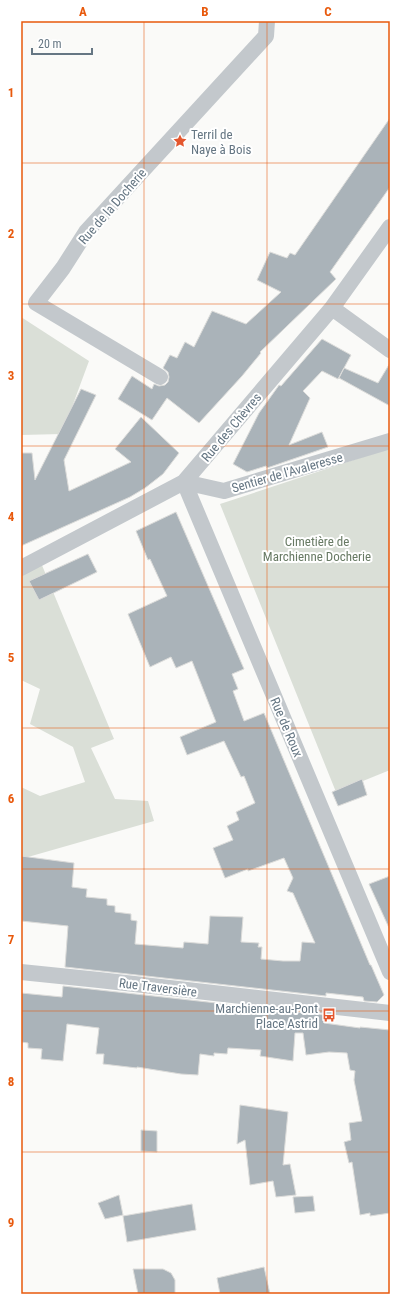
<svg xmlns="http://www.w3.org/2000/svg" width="411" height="1315" viewBox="0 0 411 1315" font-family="'Roboto Condensed',sans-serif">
<rect width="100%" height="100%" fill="#fafaf8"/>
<path fill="#dadfd7" d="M21 317 89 361 62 434 21 435Z
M390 448V770L336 792 220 504Z
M39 558 114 739 91 748 115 799 148 801 154 821 21 859V787L40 796 85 782 73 747 30 724 40 689 21 680V574Z"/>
<path fill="#aab3b9" stroke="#dcdcda" d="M390 118V187L330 272 336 279 260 352 261 353 242 376 199 423 167 398 152 420 118 399 132 376 152 389 154 384 159 386 165 385 168 382 169 377 168 372 163 368 170 355 177 358 185 342 194 347 212 311 246 324 281 292 257 280 270 252 287 258 290 253 295 255Z
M322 339 351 355 338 379 322 371 303 391 310 398 289 445 322 432 328 447 267 468 266 466 247 472 233 464 259 413 277 388 279 385 281 386Z
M390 363V406L339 378 344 368 378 383Z
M81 389 96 395 64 460 69 491 131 462 115 449 141 417 179 453 163 474 145 488 130 497 21 546V453H32L35 480Z
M176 512 244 669 232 674 238 689 233 691 244 721 264 713 370 965H371L384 995 377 1002 364 1001 363 997 326 993V996L65 967 68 926 21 921V856L74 863 72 887 87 889 86 897 107 899V905L115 906V912L131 914V920L137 921 135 944 183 948 184 942 208 944 210 916 243 917 241 942 259 943 258 947H262L261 959 283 961H300L302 942 315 943 293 893 287 891 293 878 284 858 248 871V869L225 878 213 848 233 840 227 826 239 820 236 812 255 803 244 776 241 777 224 741 187 755 180 737 216 722 192 661 176 668 171 657 150 667 128 614 167 596 150 559 148 560 136 531Z
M88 554 97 572 39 600 29 581Z
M362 779 367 795 338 806 332 792Z
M390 876V930L369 884Z
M63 986 325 1015 324 1023 360 1028V1027L390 1030V1213L370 1216V1213L360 1215 352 1162 349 1163 344 1142 351 1140 349 1123 362 1121 354 1080 355 1071 350 1070 347 1053 329 1052 306 1055 303 1033H295L293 1061 260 1056 261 1050 228 1048 227 1054 214 1053V1056L200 1054 198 1075 181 1074 137 1067V1068L103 1064 104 1054H96L99 1028 67 1024 63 1061 41 1059 42 1049 28 1048V1043L21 1042V993L62 997Z
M240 1105 288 1112 283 1165 290 1164 296 1195 276 1197 273 1181 250 1185 245 1140 237 1144Z
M141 1130 157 1131V1152L141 1151Z
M119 1195 123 1215 105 1219 98 1203Z
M313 1196 315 1211 295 1213 293 1197Z
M192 1204 196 1230 127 1242 123 1216Z
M264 1267 270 1294H220L217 1278Z
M133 1269H163L171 1273 175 1280V1294H138Z"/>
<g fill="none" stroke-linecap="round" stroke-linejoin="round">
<path stroke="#c3c8cc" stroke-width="16" d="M332 308 390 350
M160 377 36 303 63 268 86 232 266 36 267 21
M184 482 390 972
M184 482 224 491 390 441
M21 568 184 482 332 308 390 227
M21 972 99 980 390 1013"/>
</g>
<path fill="none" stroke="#e8590c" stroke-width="1" stroke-opacity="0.55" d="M144 21V1294M267 21V1294M21 163H390M21 304H390M21 446H390M21 587H390M21 728H390M21 869H390M21 1011H390M21 1152H390"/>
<defs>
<g id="sight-bare" transform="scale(1.08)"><path d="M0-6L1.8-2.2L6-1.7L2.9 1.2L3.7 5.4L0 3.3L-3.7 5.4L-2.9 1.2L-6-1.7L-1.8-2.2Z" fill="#e4572e" stroke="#fff" stroke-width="2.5" paint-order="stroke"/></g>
<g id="bus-bare" transform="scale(1.08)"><path d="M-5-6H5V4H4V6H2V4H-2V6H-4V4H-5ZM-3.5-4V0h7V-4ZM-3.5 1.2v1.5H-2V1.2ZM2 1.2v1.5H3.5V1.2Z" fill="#e4572e" stroke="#fff" stroke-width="2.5" paint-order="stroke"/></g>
</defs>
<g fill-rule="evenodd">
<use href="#sight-bare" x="180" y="141"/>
<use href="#bus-bare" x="329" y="1015"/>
</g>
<g text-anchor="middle" stroke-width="4" stroke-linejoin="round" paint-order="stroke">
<g font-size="13" fill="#657683" stroke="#fff" text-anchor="start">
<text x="191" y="139">Terril de<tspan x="191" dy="15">Naye à Bois</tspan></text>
<text x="318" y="1013" text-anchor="end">Marchienne-au-Pont<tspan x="318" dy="15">Place Astrid</tspan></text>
</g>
<g font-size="13" fill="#657683" stroke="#fff">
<text transform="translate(112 206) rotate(-49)" y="5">Rue de la Docherie</text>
<text transform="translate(231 427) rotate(-50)" y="5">Rue des Chèvres</text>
<text transform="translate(287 472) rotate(-16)" y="5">Sentier de l'Avaleresse</text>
<text transform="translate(287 727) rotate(67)" y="5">Rue de Roux</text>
<text transform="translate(158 987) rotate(7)" y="5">Rue Traversière</text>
</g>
<g font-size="13" fill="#687a64" stroke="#fff">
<text x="317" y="546">Cimetière de<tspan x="317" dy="15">Marchienne Docherie</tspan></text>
</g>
</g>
<rect width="411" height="1315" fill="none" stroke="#ffffff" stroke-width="44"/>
<path d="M32 48v6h60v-6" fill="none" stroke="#657683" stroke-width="2"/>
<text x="38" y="48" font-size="12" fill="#657683" stroke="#ffffff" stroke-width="3" paint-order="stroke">20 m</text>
<rect x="22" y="22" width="367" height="1271" fill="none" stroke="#e8590c" stroke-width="1.5"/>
<g font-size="13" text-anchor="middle" font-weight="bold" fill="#e8590c">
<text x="83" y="16">A</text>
<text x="205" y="16">B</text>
<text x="328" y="16">C</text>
<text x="11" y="97">1</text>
<text x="11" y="238">2</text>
<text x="11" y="380">3</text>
<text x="11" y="521">4</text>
<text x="11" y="662">5</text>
<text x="11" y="803">6</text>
<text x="11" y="944">7</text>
<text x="11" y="1086">8</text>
<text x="11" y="1227">9</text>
</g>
</svg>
